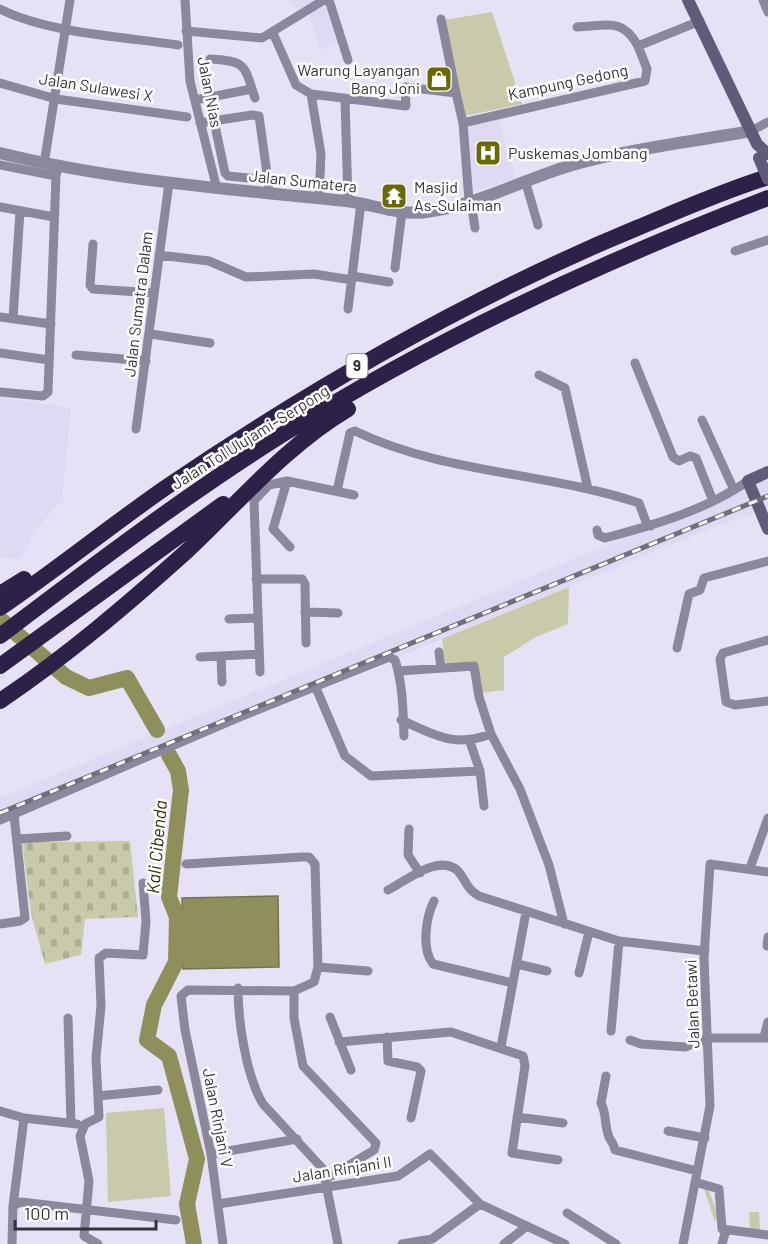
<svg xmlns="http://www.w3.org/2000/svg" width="768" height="1244" viewBox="0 0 768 1244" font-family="Barlow,sans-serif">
<defs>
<pattern id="cemetery-stones" width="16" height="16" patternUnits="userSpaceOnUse" patternTransform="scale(1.5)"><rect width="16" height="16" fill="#cacaab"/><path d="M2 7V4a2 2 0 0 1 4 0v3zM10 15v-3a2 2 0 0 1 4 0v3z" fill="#aeae94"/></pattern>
</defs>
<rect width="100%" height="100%" fill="#e6e2f5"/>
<path fill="#dfd9f4" d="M289 0H328L341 42 321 50 307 9 300 13Z
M499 120 516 178 471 193 465 128Z
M0 397 71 408 62 500 36 529 21 559 0 558Z
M768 478V508L714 527 0 821V798Z"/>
<path fill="#cacaab" d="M492 12 522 104 465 116 444 20Z
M569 587 568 624 536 637 504 657V690L481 693 476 663 446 666 442 639Z
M164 1108 171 1196 108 1202 106 1113Z
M704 1189H708L718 1214 715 1222Z
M749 1212H759L760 1229 750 1230Z"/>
<path fill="url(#cemetery-stones)" d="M130 841 138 917 85 919 81 955 45 964 31 914 22 842Z"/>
<path fill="#8f8f5c" stroke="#747352" stroke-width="1.5" d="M278 896 279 967 183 969 182 898Z"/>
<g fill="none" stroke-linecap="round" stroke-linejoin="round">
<path stroke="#8f8f5c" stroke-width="16" d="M0 619 66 677 89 688 127 678 157 730
M169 755 178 771 181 790 169 897 177 917 176 962 154 1005 147 1040 169 1056 197 1159 187 1204 194 1244"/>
<path stroke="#8b879c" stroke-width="9" d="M185 0 190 81 217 189
M329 0 348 60
M763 0 768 12
M0 9C47 33 125 37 178 45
M441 19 456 93
M577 27C607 26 622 17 638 46L700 21
M186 31 262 38 324 0
M273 33 296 85 311 94 406 106 405 87 456 93 463 123 469 201
M210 59C247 61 244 65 255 98
M0 83 56 99 187 117
M311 94 321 154 319 199
M195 100 252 89
M345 100 348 201
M214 121 225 173 228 176 268 180
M200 123 252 115 259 116 270 195
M463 123 645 81 647 69 638 46
M751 131 768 122
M44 164 70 0
M0 165 56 176 57 172
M525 180 538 225
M471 201 475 228
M0 207 54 217
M93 244 90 285 93 289 154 293
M735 251 768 240
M159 255 209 261 246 277 314 274 352 280
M395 268 402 212
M352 276 389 282
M348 309 361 203
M0 317 51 324
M13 319 20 211
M151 334 210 343
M0 353 49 360
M76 355 146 361
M635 363 673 457 679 461 690 456 696 458 713 501
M539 375 565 388 588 489
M0 392 43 396 48 392 56 176
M702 420 734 490
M136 429 169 183
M287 481 273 529 290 547
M337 491 350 433 355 431C444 474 547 472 639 503L646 522 651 526
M597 530 598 535 605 538C654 525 706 510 748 481
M256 579H302L305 584 306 643
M305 612 338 613
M229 619 257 618
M768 640 723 653 720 659 726 702 735 705 768 701
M677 648 689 594 700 590 704 578 768 561
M439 652 441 668
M221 656 222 682
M200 657 259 654
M399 671 474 666 479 697 491 734 520 789 549 865 564 924
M260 672 254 501 269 485 287 481 354 495
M316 688 345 756 371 776 480 771
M401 720C436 735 453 748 491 734
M470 742 480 771 484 806
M0 820 237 718 389 657 395 660C403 684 403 711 404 736
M409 829 408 855 420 873
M18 839 67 836
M186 864 302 857H309L315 864 318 967 314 982 294 991 188 990 181 996 185 1030 211 1154 223 1244
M750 868 768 818
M388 890C406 881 439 853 458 871 466 880 467 890 479 896L619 941 705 951
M434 901C426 917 421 949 433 964L513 983
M0 924 20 921 25 918 14 815
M767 946 768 937
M517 964 547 971
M318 967 368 971
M579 973 589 932
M238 988C238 1021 246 1076 263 1104L323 1169 338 1244
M294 991V1018L303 1066 376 1143 374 1150 326 1179
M330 1017 351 1070
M68 1018 71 1123
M611 1031 619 941
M387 1037 388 1061 417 1067 421 1071 411 1118
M764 1037 768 1022
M630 1040 641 1044 685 1047 708 1038H768
M339 1042 451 1032 523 1056 525 1066 512 1153 558 1160
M501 1047 526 912
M606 1076 601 1103C607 1114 604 1125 609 1137 611 1142 614 1143 615 1150L697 1171
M98 1096 158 1090
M0 1111 24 1118 77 1124
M517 1117 563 1123
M668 1131 705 1138
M211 1154 297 1139
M695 1182 719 1189 722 1229 768 1235
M218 1204 398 1176 430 1154 480 1204 565 1244
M13 1206 24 1118
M567 1213 616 1244
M12 1244 13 1206 21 1202 176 1220
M98 1244 84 1236 89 1181 80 1136 85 1124 99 1117 96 1058 101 1006 99 958 106 953 143 955 146 921 143 883
M402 1244 432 1239 480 1204
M504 1244 527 1226
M683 1244 710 1106 704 958 710 864 768 872
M722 1244 726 1230"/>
<path stroke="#8b879c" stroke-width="12" d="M0 153C114 181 230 189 346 201 372 204 400 216 426 212 475 206 522 180 569 166 628 149 690 142 751 131"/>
<path stroke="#615a78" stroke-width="12" d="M688 0 757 144 768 154
M768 472 748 481 768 529"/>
<path stroke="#2d2148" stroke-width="16" d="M0 594 24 579
M0 608C56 570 109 527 165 488 314 387 470 297 637 228 680 210 723 191 768 177
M0 636C91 567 183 497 280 436 434 339 598 263 768 198
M0 666 223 504
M0 701C67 656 128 604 188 550 239 502 287 445 348 409"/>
<g stroke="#716f7b" stroke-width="5">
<path id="rail" d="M0 813 768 496"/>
</g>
<use href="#rail" stroke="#fff" stroke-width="3" stroke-dasharray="9" stroke-linecap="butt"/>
<path stroke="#615a78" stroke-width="12" d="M759 158 768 179"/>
</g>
<defs>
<g id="shop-square" transform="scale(1.35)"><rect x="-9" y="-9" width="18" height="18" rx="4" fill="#6c6904" stroke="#fff"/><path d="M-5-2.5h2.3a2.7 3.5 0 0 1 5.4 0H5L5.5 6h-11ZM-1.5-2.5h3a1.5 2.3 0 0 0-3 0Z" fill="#fff"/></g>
<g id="hospital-square" transform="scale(1.35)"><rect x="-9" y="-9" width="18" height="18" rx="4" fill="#6c6904" stroke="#fff"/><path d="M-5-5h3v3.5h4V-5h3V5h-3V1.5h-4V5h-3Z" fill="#fff"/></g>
<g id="temple-square" transform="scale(1.35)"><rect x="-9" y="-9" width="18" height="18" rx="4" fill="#6c6904" stroke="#fff"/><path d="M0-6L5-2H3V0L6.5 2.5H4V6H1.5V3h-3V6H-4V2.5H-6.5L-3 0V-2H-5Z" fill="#fff"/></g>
</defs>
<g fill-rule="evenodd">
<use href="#shop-square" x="439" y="79"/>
<use href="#hospital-square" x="488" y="153"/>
<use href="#temple-square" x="394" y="196"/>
</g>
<g text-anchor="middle" stroke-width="5" stroke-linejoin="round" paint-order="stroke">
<rect fill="#fff" stroke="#727076" stroke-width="1.5" x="346.5" y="354" width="21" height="24" rx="4.5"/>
<g font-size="15" font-weight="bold" fill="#35333b">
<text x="357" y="371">9</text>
</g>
<g font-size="16" fill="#35333b" stroke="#fff" text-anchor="start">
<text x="420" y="76" text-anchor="end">Warung Layangan<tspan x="420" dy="18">Bang Joni</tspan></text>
<text x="508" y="159">Puskemas Jombang</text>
<text x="414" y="193">Masjid<tspan x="414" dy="18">As-Sulaiman</tspan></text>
</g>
<g font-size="16" fill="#35333b" stroke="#fff">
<text transform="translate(568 82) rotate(-12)" y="6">Kampung Gedong</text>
<text transform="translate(96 87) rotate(9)" y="6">Jalan Sulawesi X</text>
<text transform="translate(210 92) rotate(79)" y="6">Jalan Nias</text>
<text transform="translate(303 181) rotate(6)" y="6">Jalan Sumatera</text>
<text transform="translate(138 304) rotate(-83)" y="6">Jalan Sumatra Dalam</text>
<text transform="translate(250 437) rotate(-32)" y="6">Jalan Tol Ulujami–Serpong</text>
<text transform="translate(692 1004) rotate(-92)" y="6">Jalan Betawi</text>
<text transform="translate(218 1118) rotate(79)" y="6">Jalan Rinjani V</text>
<text transform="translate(342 1169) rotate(-9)" y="6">Jalan Rinjani II</text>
</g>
<g font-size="18" font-style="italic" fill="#302e03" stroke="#fff">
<text transform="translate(157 847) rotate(-85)" y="6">Kali Cibenda</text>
</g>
</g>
<path d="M15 1220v9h141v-9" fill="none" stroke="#35333b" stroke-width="3"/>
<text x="24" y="1220" font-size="18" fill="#35333b" stroke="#ffffff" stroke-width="4.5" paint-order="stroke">100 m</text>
</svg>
